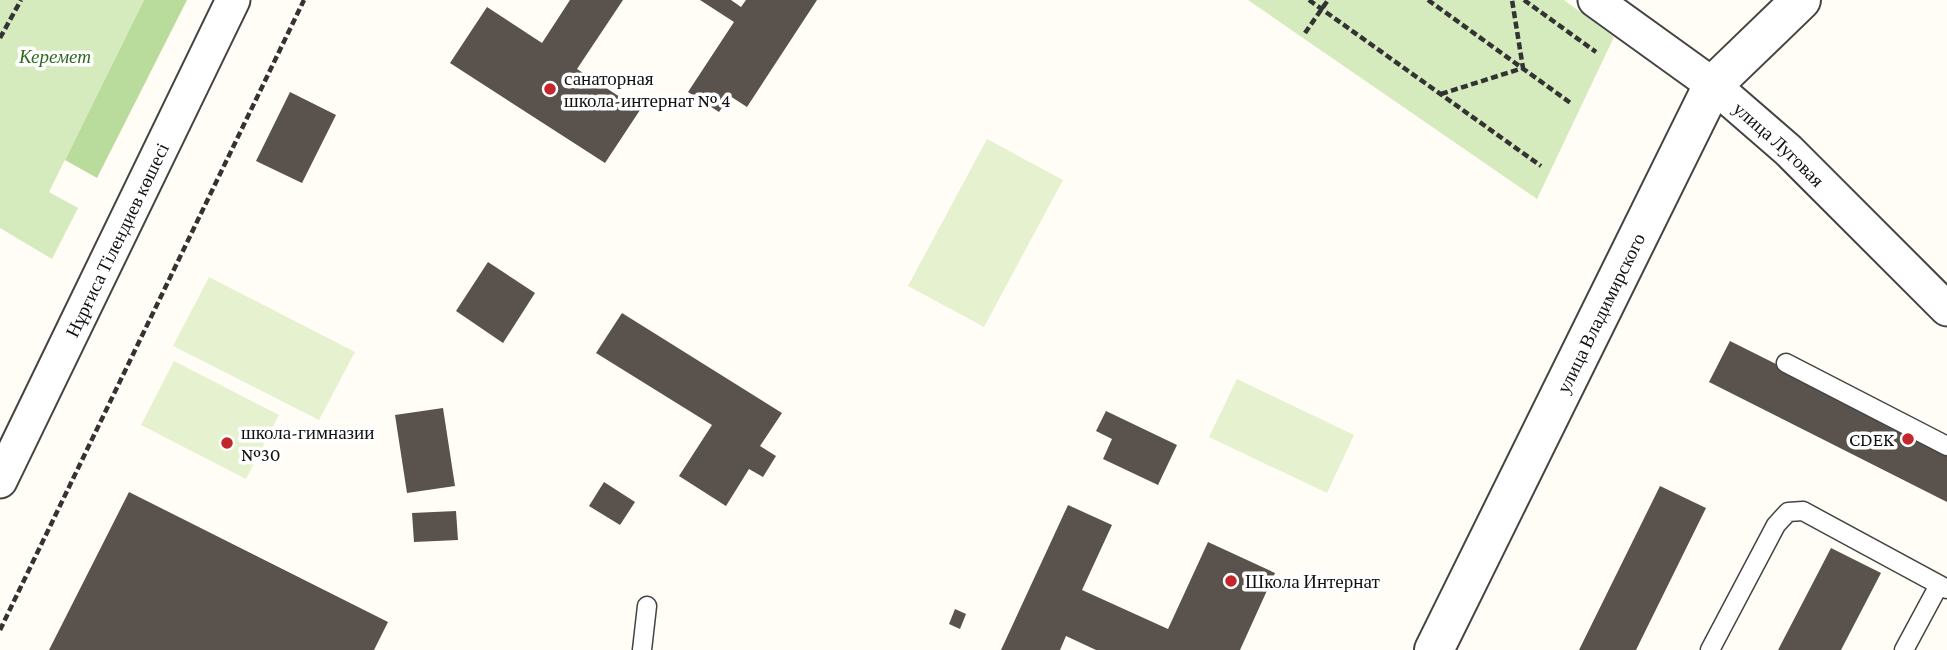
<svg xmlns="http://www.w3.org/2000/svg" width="1947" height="650" viewBox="0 0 1947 650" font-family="'Crimson Pro',serif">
<rect width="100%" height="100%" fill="#fffdf5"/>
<path fill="#d5ebbd" d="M0 0H144L49 192 78 208 52 259 0 228Z
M1248 0H1564L1614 37 1537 199Z"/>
<path fill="#b9dc9c" d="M144 0H187L97 178 65 160Z"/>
<path fill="#e6f2cf" d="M987 139 1063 180 984 327 908 286Z
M209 277 355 352 319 420 173 346Z
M174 361 279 415 246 479 141 425Z
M1237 379 1354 435 1327 493 1209 437Z"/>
<path fill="#5a524d" d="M570 0H623L577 69 640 110 605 163 450 63 487 7 542 43Z
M700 0H731L741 7 746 0H817L747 107 730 96 719 112 688 92 734 22Z
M290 92 336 115 302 183 256 161Z
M488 262 535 293 503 343 456 311Z
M622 313 782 413 760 446 776 456 763 477 749 469 726 506 679 476 712 425 596 353Z
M1730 341 1947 450V502L1709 382Z
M443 408 455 486 407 493 395 415Z
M1106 411 1177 445 1158 485 1103 459 1112 439 1096 431Z
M604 482 635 502 620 525 589 506Z
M1660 486 1706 508 1636 650H1579Z
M129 492 388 622 374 650H49Z
M1068 505 1112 525 1082 590 1168 629 1208 542 1275 573 1240 650H1096L1066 636 1060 650H1001Z
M456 511 458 540 414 542 412 513Z
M1831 548 1881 573 1841 650H1778Z
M955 609 966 614 960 629 949 624Z"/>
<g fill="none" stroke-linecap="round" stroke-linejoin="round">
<g stroke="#444" stroke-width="21">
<path id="service" d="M1786 363 1947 446
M642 650 647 606
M1710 650 1776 525 1788 512 1803 511 1947 589
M1904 650 1939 585"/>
</g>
<g stroke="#444" stroke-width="37">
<g id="minor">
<path id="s1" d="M1595 0 1713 85 1788 150 1947 309"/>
<path id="s2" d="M0 481 233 0"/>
</g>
</g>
<g stroke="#444" stroke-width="42">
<g id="tertiary">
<path id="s3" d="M1434 650 1713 85 1801 0"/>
</g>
</g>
<path stroke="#333" stroke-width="4.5" stroke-dasharray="7 3.5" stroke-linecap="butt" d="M1309 0 1541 166
M1428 0 1572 104
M1524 0 1596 52
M1305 33 1328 0
M0 38 21 0
M1441 94 1523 68 1512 0
M0 630 304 0"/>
<use href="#service" stroke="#fff" stroke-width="18"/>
<use href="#minor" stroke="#fff" stroke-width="33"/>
<use href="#tertiary" stroke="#fff" stroke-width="38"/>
</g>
<g fill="#c4262e" stroke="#fff" stroke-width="2.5">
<circle cx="550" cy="89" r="7"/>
<circle cx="1908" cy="439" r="7"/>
<circle cx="227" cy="443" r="7"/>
<circle cx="1231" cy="581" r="7"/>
</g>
<g text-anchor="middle" stroke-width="7" stroke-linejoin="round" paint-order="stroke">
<g font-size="19" font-style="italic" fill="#2f6b1f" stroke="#fff">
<text x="55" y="63">Керемет</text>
</g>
<g font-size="19" fill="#111" stroke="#fff" text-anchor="start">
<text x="564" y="85">санаторная<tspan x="564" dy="22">школа-интернат № 4</tspan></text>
<text x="241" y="439">школа-гимназии<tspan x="241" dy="22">№30</tspan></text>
<text x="1894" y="446" text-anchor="end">CDEK</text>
<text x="1245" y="588">Школа Интернат</text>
</g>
<g font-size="19" fill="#111" stroke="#fff">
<text dy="7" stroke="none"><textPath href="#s1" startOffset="234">улица Луговая</textPath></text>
<text dy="7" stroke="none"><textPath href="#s2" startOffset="268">Нұрғиса Тілендиев көшесі</textPath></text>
<text dy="7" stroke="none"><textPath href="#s3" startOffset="376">улица Владимирского</textPath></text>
</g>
</g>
</svg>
